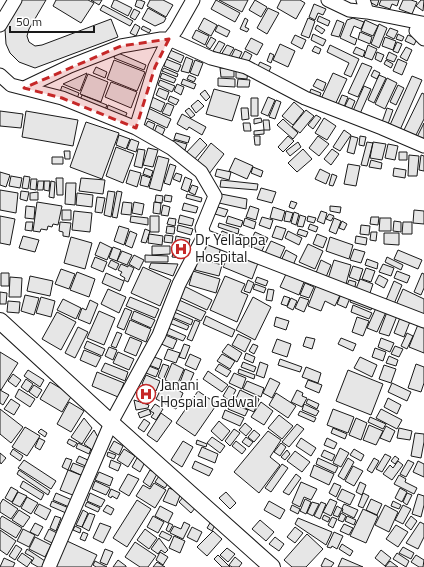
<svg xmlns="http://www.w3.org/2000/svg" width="424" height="567" viewBox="0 0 424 567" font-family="'Titillium Web',sans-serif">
<rect width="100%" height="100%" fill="#fff"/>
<path fill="#e6e6e6" stroke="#1a1a1a" d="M18 0H46L29 29 27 36 29 42 35 46 42 45 111 19 118 37 35 68 19 62 10 53 6 44 5 29 9 15Z
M56 0H88L94 3 81 23 53 6Z
M91 0H102L99 5Z
M114 0H116L132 8 128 16 111 7Z
M137 0H140L145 2 142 9 135 6Z
M150 0H163L173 5 166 17 147 6Z
M216 0 240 13 235 22 211 9Z
M219 0H248L242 12Z
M255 0 267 7 261 17 249 10Z
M281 0H300L305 3 296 19 277 8Z
M366 0H379L377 6Z
M381 0H399L397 6 392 4 390 9 379 5Z
M403 0H411L417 2 412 14 399 9Z
M421 0H424L423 11 416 6Z
M314 4 326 9 323 15 318 13 315 20 309 17Z
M103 5 133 21 130 26 100 10Z
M148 8 166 18 164 22 155 26 142 19Z
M268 8 279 13 267 34 257 28Z
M134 9 140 12 135 20 130 17Z
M319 16 330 21 328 26 317 21Z
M204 18 217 25 211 36 198 29Z
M245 18 248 20 245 27 249 29 247 32 240 29Z
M308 18 315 21 309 38 301 35Z
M353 18 364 22 361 29 354 26 350 36 357 39 355 45 340 38 347 20Z
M337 20 344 23 339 37 331 35Z
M365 20 378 26 373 36 361 31Z
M135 24 140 27 136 36 130 33Z
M379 24 387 28 379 48 371 44Z
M218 25 230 31 227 37 215 31Z
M317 25 325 30 322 34 315 29Z
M143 26 151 30 149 33 141 29Z
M390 28 398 31 394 39 386 35Z
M196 30 209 36 205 45 192 38Z
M360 32 372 37 370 44 358 39Z
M313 34 326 40 323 46 311 40Z
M398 34 404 37 402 41 396 39Z
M295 35 306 40 302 49 291 43Z
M408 35 417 39 414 45 405 41Z
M211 37 216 40 210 49 206 46Z
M385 37 396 41 393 50 382 46Z
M251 38 263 44 257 55 245 49Z
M219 41 225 44 219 54 213 51Z
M397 42 402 44 398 53 393 51Z
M280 44 295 51 288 67 273 60Z
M227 45 234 48 228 58 221 55Z
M330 45 359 59 351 77 344 74 349 63 327 52Z
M368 45 377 49 372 60 364 57Z
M315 46 321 49 319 54 312 51Z
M356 47 365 51 363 57 353 53Z
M406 47 412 50 407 61 400 57Z
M235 49 242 52 237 63 230 59Z
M170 50 184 56 181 63 168 57Z
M245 51 252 55 247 66 239 63Z
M116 52 146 65 144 70 114 58Z
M377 52 384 55 381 62 375 59Z
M389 52 397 56 394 62 386 59Z
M270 53 274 55 271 63 267 61Z
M186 57 193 60 189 73 181 71Z
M166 59 181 65 178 72 164 66Z
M398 59 407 63 402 75 393 71Z
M114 60 145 72 137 91 107 79Z
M195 60 203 63 198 76 190 73Z
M386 60 393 64 391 68 384 64Z
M260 62 271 67 266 78 255 72Z
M362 63 372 67 358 97 348 93Z
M96 67 107 72 105 78 93 73Z
M164 68 178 74 177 77 162 71Z
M220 68H234V77H221Z
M236 68 248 69 247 79 236 78Z
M374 70 380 73 377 79 371 76Z
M87 73 80 91 63 84Z
M162 73 176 79 174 83 160 78Z
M333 73 347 79 334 107 320 101Z
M88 74 108 82 101 102 80 94Z
M189 75 196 78 194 82 187 79Z
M379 75 386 78 374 103 368 100Z
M412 76 422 80 400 130 390 125Z
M218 78 235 79V87L218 86Z
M387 78 397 83 385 109 375 104Z
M183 79 196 84 194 89 181 84Z
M238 79 250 80 249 87H237Z
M317 79 326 83 323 91 313 86Z
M160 80 175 86 172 92 158 85Z
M111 82 137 92 131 108 105 97Z
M177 84 184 87 181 95 174 91Z
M398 85 404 88 396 105 390 102Z
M62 86 79 93 77 99 60 92Z
M364 86 371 89 359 116 352 113Z
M159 88 169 92 166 100 156 95Z
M214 89 240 96 232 121 206 114Z
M311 89 321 93 318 101 308 97Z
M205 90 210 97 206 101 200 94Z
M422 93 424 94V119L415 137 403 132Z
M82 95 107 105 104 112 79 102Z
M342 95 348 97 342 112 336 109Z
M170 96 179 100 176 105 168 101Z
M152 97 165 103 161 112 148 106Z
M268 97 275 100 268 116 261 113Z
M251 98H258V116H251Z
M349 98 355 101 349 115 342 112Z
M198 100 204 106 196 113 191 106Z
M276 100 281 102 275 119 269 117Z
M294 102 304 111 293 125 282 116Z
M167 103 174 106 170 116 162 113Z
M108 105 127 113 124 120 106 113Z
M146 107 171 119 167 128 142 116Z
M189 108 195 115 191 118 185 111Z
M241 108H248L249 119 242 120Z
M387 108 393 110 387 127 381 125Z
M306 110 314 116 300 133 292 127Z
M0 111 23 114 21 128 0 126Z
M26 111 78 120 73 146 22 137Z
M182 114 206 127 202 135 189 127 187 130 177 124Z
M316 115 321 118 313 129 308 125Z
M261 118 262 122 254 124V119Z
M324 118 336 126 327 140 315 133Z
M283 119 298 133 293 139 277 125Z
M263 120H269L270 130H264Z
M148 121 155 124 151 134 143 130Z
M86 122 119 133 102 179 70 167Z
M243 123H250L251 131H244Z
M424 123V141L417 137Z
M157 125 165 129 161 138 153 135Z
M264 130V134L254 135V131Z
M344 130 351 135 340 151 333 147Z
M176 133 190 137 188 143 174 139Z
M119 135 130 139 126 149 116 145Z
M254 136H260V145H255Z
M288 136 294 141 283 152 278 147Z
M318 136 329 144 319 156 309 148Z
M351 136 358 138 354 154 347 152Z
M360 136 366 137 364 146 359 145Z
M200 138 207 145 193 161 185 154Z
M131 139 139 142 136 152 127 149Z
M173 140 187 144 185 150 171 146Z
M298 142 301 147 290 156 286 151Z
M367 142 373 143 367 166 361 165Z
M373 142 386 144 382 160 370 158Z
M211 143 224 154 209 174 195 164Z
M388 144 398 146 395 160 385 158Z
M116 147 134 154 123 183 106 176Z
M148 148 158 150 153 167 143 165Z
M138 149 145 150 142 168 134 166Z
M303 149 312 159 297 172 288 163Z
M332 149 339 154 331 165 324 159Z
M64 151H70V159H65Z
M399 152H407V160H399Z
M409 155 419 156 417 176H408Z
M421 155 424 156V171L419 170Z
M158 156 169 159 161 191 149 188Z
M52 157H63V164H52Z
M235 158 253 166 247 179 229 171Z
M371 160 382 163 381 169 369 167Z
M170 164 176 166 170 185 164 183Z
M348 164 360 166 356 186 344 184Z
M253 167 263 171 261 177 251 173Z
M145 168 153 171 151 177 143 174Z
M394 168 406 170 405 178 393 176Z
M217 169 231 172 229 180 215 176Z
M320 169 330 174 326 184 315 179Z
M130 170 141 173 137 187 126 183Z
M0 172 10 175 6 187 0 185Z
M176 173 182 175 180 182 173 179Z
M332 174 337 176 333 186 329 185Z
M142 175 151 178 148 187 140 185Z
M11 176 22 178 20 188 9 186Z
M24 176 30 177 28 189 22 188Z
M185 177 192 180 188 192 181 189Z
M56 178H63V195H57Z
M81 178 105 180 103 194 79 191Z
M31 179H37L36 190 30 189Z
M221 180 258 184 257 190 220 187Z
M38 181H44L43 190H37Z
M44 181H50L49 191 44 190Z
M51 181 55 182 54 198 49 197Z
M66 183H76L75 205 65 204Z
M192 185 198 187 195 195 189 192Z
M261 188 276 192 272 203 257 199Z
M0 190 18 193 16 213 0 210Z
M21 191 29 192 27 201 20 199Z
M108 191 115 192 111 217 104 215Z
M117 191 122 192 117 218 112 217Z
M38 192V200H30V193Z
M77 193 93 195 92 207 76 205Z
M187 194 202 198 201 202 186 198Z
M221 194 247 199 246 209 219 203Z
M156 195 163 196 162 203 155 202Z
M165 195 172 196 171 202 164 201Z
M97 197 105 198 102 213 95 212Z
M291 201 297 203 294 209 289 207Z
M37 202 62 206 58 225 53 224 52 227 48 226 47 230 41 229 40 232 33 231Z
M123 202 132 203 131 215 121 214Z
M134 202 144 204 142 215 132 213Z
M154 202 161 203 160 214 153 213Z
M184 203 198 207 196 213 182 210Z
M163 205 170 207 168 216 161 215Z
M26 206 35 207 34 219 25 218Z
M250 206 259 209 256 220 246 217Z
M330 206 341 207 340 213 330 211Z
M218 207 228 210 225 217 215 214Z
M273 207 285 211 282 221 270 218Z
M62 210H71V220H62Z
M414 210 424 211V224L413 223Z
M74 211 92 213 90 232 72 230Z
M286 211 293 213 290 222 284 221Z
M321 211 327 213 324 224 317 221Z
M294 212 299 214 296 225 291 223Z
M329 214 334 216 331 221 326 219Z
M180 215 194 219 192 226 178 223Z
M300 215 306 217 303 227 297 226Z
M0 216 15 219 10 245 0 243Z
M131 216 148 218V225L130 222Z
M150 216H159V232H150Z
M228 216 243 221 241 227 226 223Z
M308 216 316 218 314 223 307 221Z
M262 217 273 220 270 229 259 225Z
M371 217H379L378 225 370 224Z
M169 218 176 219 175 226 167 224Z
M245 218 256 222 254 229 243 225Z
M334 218 341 221 336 234 329 231Z
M380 218H391V231H379Z
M342 221 347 224 344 230 339 228Z
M394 221 401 222V232L393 231Z
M26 222H33L32 231 25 230Z
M60 222 71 223 69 237 63 236V232L59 231Z
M403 222H412V234H402Z
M219 223 239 229 238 234 218 227Z
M310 224 318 227 316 232 308 229Z
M178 225 193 229 191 235 177 231Z
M361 225 370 226 369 235 360 234Z
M119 226 129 229 124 245 114 241Z
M167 226 175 227 174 234 166 233Z
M276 226 286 229 282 240 272 237Z
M145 229 150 231 146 243 141 242Z
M299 229 308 232 306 237 297 234Z
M130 231 137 234 132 248 125 245Z
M222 231 237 237 234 245 219 239Z
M288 231 302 238 299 245 285 238Z
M255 232 268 238 260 255 247 249Z
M371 232H377L376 241 370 240Z
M384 233H399V245L384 244Z
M149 234 163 236 162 245 148 243Z
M240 234 251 239 247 249 236 245Z
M317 234 327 238 323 248 313 244Z
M165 235 173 236 172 243 164 242Z
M23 236 39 240 35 252 19 248Z
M176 236 190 239 189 244 175 242Z
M356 236 367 238 366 245 355 243Z
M71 237 92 243 85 269 64 263Z
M330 237 353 245 349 259 326 251Z
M271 241 285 247 277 265 262 259Z
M100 242 112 248 107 260 95 255Z
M206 242 221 247 218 258 202 254Z
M175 244 186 247 185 252 174 250Z
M308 244 323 251 315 269 299 262Z
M152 246H170V254L152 255Z
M113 247 121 250 117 261 109 258Z
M354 249 365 252 361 263 350 260Z
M286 250 297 256 291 270 279 265Z
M398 250 422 260 418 269 394 259Z
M122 251 132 255 127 265 117 261Z
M230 252 258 263 252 279 223 267Z
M173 253 183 254 182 258 172 257Z
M134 255 144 260 139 270 129 264Z
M145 255 168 256V262H145Z
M95 257 107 262 103 272 91 267Z
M387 257 403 265 401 270 385 262Z
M198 258 222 265 219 276 195 270Z
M367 259 378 263 377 269 365 265Z
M111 260 119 264 116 270 108 266Z
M321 260 331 265 324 282 314 278Z
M334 260 351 265 346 284 328 279Z
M151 263 178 264 173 276 149 268Z
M121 264 128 267V265L134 268 128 282 124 280 125 278 120 275 122 272 118 270Z
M383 264 394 268 391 276 379 272Z
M353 266 363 269 359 281 349 277Z
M143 267 171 280 160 306 131 293Z
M366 268 375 271 371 282 362 279Z
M61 269 75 274 69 289 55 284Z
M193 271 220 279 216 293 189 285Z
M397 271 410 276 407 283 394 278Z
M77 272 95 279 89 297 70 290Z
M1 273H9V286H1Z
M106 273 124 281 120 291 102 283Z
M422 273 424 274V288L421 295 414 292Z
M286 274 304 282 299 295 280 287Z
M379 275 388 280 384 288 375 283Z
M30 276 53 281 50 296 27 291Z
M225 276 245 284 241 292 248 295 237 322 210 310Z
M10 277 22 278 21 297H9Z
M257 277 268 281 266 286 255 282Z
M360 279 373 284 369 296 355 291Z
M248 280 254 283 250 293 244 291Z
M349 280 356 282 354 291 346 288Z
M394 281 402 285 394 304 386 300Z
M305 283 314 287 309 298 300 295Z
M317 283 341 293 335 306 325 301 321 311 308 306Z
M255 284 266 288 264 293 253 289Z
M184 286 212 300 207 310 179 297Z
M108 289 126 297 119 313 101 304Z
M268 289 274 290 272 301 266 300Z
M403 289 424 299V317L396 305Z
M0 292 7 293 6 304H0Z
M341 294 350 298 346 308 337 304Z
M25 295 39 298 34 315 21 311Z
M284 296 290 298 287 306 281 304Z
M41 297 55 301 51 317 36 313Z
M130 297 159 309 155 318 126 306Z
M253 297 271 307 255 340 236 330Z
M300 297 309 300 304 312 295 308Z
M352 297 373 305 371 310 350 302Z
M291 298 297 301 293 310 287 307Z
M63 299 81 308 76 319 57 310Z
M90 300 98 304 90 324 78 319 82 308 86 310Z
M179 300 206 312 201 321 175 309Z
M8 301 20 302 19 313 7 312Z
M353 305 372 313 369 319 351 312Z
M125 308 132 311 124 330 117 327Z
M376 308 386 312 377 332 367 328Z
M99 311 115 318 104 345 87 338Z
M134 311 155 320 151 328 131 319Z
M57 312 76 322 61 350 42 339Z
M174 312 193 320 191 325 172 317Z
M387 312 397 316 389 336 379 333Z
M401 315 411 319 404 337 394 333Z
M206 316 235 330 232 337 203 324Z
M276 317 289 321 286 330 274 326Z
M357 317 369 321 363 336 352 332Z
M171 318 189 326 187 330 169 323Z
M130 320 151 329 146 342 125 333Z
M195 320 200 322 192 341 187 339Z
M419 322 424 325V353L409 347Z
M78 327 88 332 75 358 65 353Z
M166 327 186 336 183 341 163 333Z
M117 332 122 334 116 348 111 346Z
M407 333 413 336 407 349 401 346Z
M163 334 177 340 173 349 159 343Z
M238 334 251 340 245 352 232 345Z
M130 337 142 342 136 356 124 351Z
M306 337 315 339 312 349 303 346Z
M341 338 356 344 353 351 338 344Z
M381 338 394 343 390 352 378 347Z
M277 339 291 344 287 357 272 352Z
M87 341 105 349 102 356 84 348Z
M184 344 190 346 185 359 179 357Z
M228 344 242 353 237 362 222 352Z
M253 344 258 346 254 354 249 351Z
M395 346 403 349 399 357 391 354Z
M109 347 117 350 113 360 105 356Z
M375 348 386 352 383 361 372 357Z
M168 349 180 353 176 363 164 359Z
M84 350 101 357 96 367 80 360Z
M0 352 18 363 1 390 0 389Z
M118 352 134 359 129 370 113 363Z
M246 353 255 357 253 363 244 359Z
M190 354 201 359 196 370 185 365Z
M222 354 235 361 230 369 217 361Z
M152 356 162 360 159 369 149 365Z
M389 356 398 360 396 366 386 363Z
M360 357 377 365 372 377 354 368Z
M280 359 302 367 300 372 278 365Z
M243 362 256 367 254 372 241 367Z
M260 362 268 365 264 378 256 375Z
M105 363 128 372 125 381 101 371Z
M172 363 184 369 177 385 165 380Z
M163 364 169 366 163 380 158 377Z
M219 364 231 371 227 377 215 370Z
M416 364 424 367V383L421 392 408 388Z
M384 365 396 369 391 383 379 379Z
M149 366 159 370 156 377 146 373Z
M306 367 321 373 318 383 302 377Z
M185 369 194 373 187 389 179 385Z
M239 369 255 375 254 379 238 373Z
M28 370 44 380 40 387 24 376Z
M348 370 383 384 371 415 336 401Z
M208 371 228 385 222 392 203 379Z
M97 372 124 383 118 397 92 386Z
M234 373 246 378 242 389 229 383Z
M13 374 21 380 16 387 8 381Z
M146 375 160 381 156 391 142 384Z
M270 378 280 383 272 398 263 393Z
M26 379 33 384 28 392 21 387Z
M308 380 322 385 319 393 305 387Z
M247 381 264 388 261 397 243 389Z
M50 382 72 395 62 412 40 399Z
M164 383 183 393 176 409 156 399Z
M392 383 411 392 407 401 388 392Z
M34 385 42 390 37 398 29 392Z
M142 386 156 392 152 400 138 393Z
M229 386 236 390 230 401 223 396Z
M19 389 35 399 30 407 15 397Z
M0 390 9 395 3 405 0 403Z
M240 390 259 399 254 412 234 403Z
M297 390 303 393 302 396 307 398 302 407 291 402Z
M198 391 217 404 195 436 176 423Z
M276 393 296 406 288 418 269 405Z
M388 398 401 405 397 414 384 407Z
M11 399 20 405 14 415 4 409Z
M308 399 319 404 317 409 306 403Z
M134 400 149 405 148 408 136 410Z
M69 402 84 411 71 432 57 424Z
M261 402 273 411 264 425 251 417Z
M230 403 248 410 245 416 228 409Z
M155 404 163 409 156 420 151 417 154 413 150 411Z
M304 404 319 411 316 416 302 410Z
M0 409 23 427 11 443 0 434Z
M149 409 151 414 140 418 138 413Z
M333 409 354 417 348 433 327 425Z
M381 409 402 420 397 429 376 418Z
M225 410 244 418 240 426 222 418Z
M300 411 316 418 314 422 298 415Z
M161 413 172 421 157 442 147 435Z
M279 415 293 426 282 439 268 428Z
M370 417 386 424 383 429 368 422Z
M84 418 92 428 82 444 71 437Z
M356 418 367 423 361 440 349 435Z
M144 419 150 423 144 432 138 428Z
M219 421 230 431 222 441 211 431Z
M245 423 252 429 246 436 239 430Z
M297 424 304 429 289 447 282 442Z
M369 425 383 431 376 445 363 440Z
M386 426 395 431 390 442 380 438Z
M25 427 40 436 27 456 12 447Z
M333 428 347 434 345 439 331 433Z
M399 428 412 431 410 440 397 438Z
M41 429 47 433 45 437 38 432Z
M234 429 240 433 230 446 225 441Z
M94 430 100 441 95 452 84 444Z
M254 430 260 435 254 442 248 437Z
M268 431 281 440 270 457 280 465 259 493 234 472Z
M415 433 424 434V442L421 458 411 456Z
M212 437 225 446 220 453 207 443Z
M246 437 253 442 249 447 242 442Z
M39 438 45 441 40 450 35 447Z
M301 438 316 448 311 456 296 446Z
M327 438 337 443 334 449 324 445Z
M69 439 77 443 74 447 67 443Z
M197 440 207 444 206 447 196 444Z
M114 441 123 446 119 455 109 450Z
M183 441 193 447 182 467 171 460Z
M236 441 246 449 242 454 232 446Z
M78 443 91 449 89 454 76 448Z
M281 443 286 447 280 456 274 452Z
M202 447 218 454 215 463 198 456Z
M340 448 349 453 341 467 333 463Z
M13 449 23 456 20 461 10 454Z
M124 449 135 456 128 467 117 460Z
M354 449 364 455 361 461 350 455Z
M287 450 290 454 285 460 281 457Z
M324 450 335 455 332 461 321 456Z
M295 451 310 462 302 472 287 461Z
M108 452 116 455 114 459 107 456Z
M0 453 6 458 1 464 0 462Z
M385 454 391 457 382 472 376 469Z
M79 456 90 461 88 467 76 462Z
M395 456 399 459 395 464 391 461Z
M66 458 72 460 68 470 62 467Z
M137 458 145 462 140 472 132 467Z
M318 458 338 467 335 473 316 464Z
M348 458 354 462 344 480 338 476Z
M374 458 379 461 372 473 367 470Z
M24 460 56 481 51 489 18 468Z
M111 460 121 464 118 471 109 467Z
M408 460 414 463 406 477 400 474Z
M195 461 213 469 209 476 192 468Z
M398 461 403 465 392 480 383 474 390 465 393 468Z
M418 461 424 464V477L413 472Z
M73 463 86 468 83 476 70 470Z
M282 464 288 468 271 492 265 488Z
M314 465 334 474 329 485 310 476Z
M353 466 363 471 354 486 345 481Z
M19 470 50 491 48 495 17 474Z
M68 470 83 476 75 496 60 490Z
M150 470 157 474 150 487 143 482Z
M99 472 113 478 110 486 95 480Z
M128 474 139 479 129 496 119 490Z
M296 474 301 478 289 495 283 492Z
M399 475 406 479 405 482 417 488 414 494 394 484Z
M159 476 169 482 165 488 155 482Z
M23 481 44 494 41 500 20 487Z
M95 481 110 488 106 495 92 489Z
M301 482 317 489 311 500 304 497 300 507 292 503Z
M360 482 366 485 362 495 356 492Z
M154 483 166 490 155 508 136 496 143 485 150 489Z
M334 483 341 486 336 497 329 493Z
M11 487 18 491 12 502 5 498Z
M169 488 181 493 176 506 163 501Z
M400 488 407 492 402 502 395 498Z
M111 489 120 493 117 499 112 496 111 498 108 496Z
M342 489 355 495 350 505 337 499Z
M18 492 27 496 20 507 12 503Z
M226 492 236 503 230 509 219 498Z
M56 493 72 500 69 507 53 500Z
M90 493 105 500 101 507 87 501Z
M363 493 369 496 363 508 358 506Z
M407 493 412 495 407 505 403 502Z
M418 494 424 496V505L421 517 412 514Z
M184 496 196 507 191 513 179 502Z
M27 497 38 503 31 514 21 508Z
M3 499 18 509 11 519 0 512V504Z
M305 499 311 502 306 514 300 511Z
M330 499 337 502 331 516 323 512Z
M371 499 382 504 377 515 366 510Z
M137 500 151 509 127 547 113 538Z
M52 501 69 508 66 513 50 506Z
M269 501 285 510 280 519 264 510Z
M393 501 401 505 399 509 391 506Z
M87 502 100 508 98 512 85 506Z
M312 502 319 504 313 516 307 513Z
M321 502 326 504 320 519 314 516Z
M39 504 51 510 46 520 34 513Z
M344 504 358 510 354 518 342 512 343 509 342 508Z
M107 505 114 509 111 515 103 511Z
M292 505 300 509 298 514 290 510Z
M385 505 398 512 389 532 375 525Z
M403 505 411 509 403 524 395 520Z
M160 506 173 513 168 523 155 516Z
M337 506 342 509 338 517 333 515Z
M363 509 378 516 366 543 350 536Z
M19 510 30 517 23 527 12 520Z
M83 510 88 513 82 527 76 525Z
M89 513 95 515 89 531 82 527Z
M341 513 346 516 343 522 338 520Z
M324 515 330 518 328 522 322 519Z
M2 516 22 528 16 538 0 528V519Z
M55 516 61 518 56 531 50 528Z
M153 516 164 522 158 533 147 527Z
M347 516 356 520 354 525 345 521Z
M411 516 417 521 411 530 405 525Z
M332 517 337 519 333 528 328 525Z
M298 518 332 532 326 545 295 524Z
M260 520 274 532 266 541 252 529Z
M184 522 190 525 183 539 170 533 174 526 181 529Z
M420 522 424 524V537L418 549 406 543Z
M35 523 43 527 38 536 30 532Z
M100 523 111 527 103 543 93 538Z
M169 523 173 525 169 532 166 530Z
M210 523 215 525 212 531 207 528Z
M344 524 353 528 349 535 340 531Z
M396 525 408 532 398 547 386 539Z
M75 526 81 529 80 533 73 530Z
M192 527 202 532 197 542 187 537Z
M295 527 303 533 295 543 287 537Z
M23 529 35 535 29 547 17 541Z
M49 529 57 533 52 543 44 539Z
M145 529 157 538 149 549 137 540Z
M0 530 16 541 7 555 0 550Z
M162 531 172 536 169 541 159 536Z
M213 531 222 539 207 556 197 547Z
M83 532 88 534 85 541 80 539Z
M334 532 343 536 337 549 332 546 331 548 327 547Z
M307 534 323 549 306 567H292L284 560Z
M174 536 185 541 180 553 169 548Z
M35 537 51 545 45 557 29 549Z
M275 537 284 544 279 551 269 544Z
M159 538 168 550 165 553 161 550 158 554 151 549Z
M67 541 97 555 91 567H55Z
M135 542 156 556 148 567H140L125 557Z
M342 544 353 551 350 556 339 549Z
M16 545 22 549 15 560 9 556Z
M403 547 414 553 411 559 399 553Z
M227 548 235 554 228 562 220 555Z
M27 549 45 561 42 567H38L31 563 34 558 25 553Z
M105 549 113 552 107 565 100 562Z
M381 550 391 558 385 566 375 558Z
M160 552 168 557 163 565 156 560Z
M22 553 32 560 27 567 17 560Z
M397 553 409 561 406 567 393 559Z
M218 555 230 567H222L214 559Z
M416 555 424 560 423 567H419L411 562Z
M235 557 242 563 239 567H232L229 565Z
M4 558 15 563 13 567H0Z
M325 558 334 563 331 567H323L321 566Z
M342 558 363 567H338Z
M118 560 126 566V567H113Z
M95 561 107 567H96L93 565Z
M390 561 398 567H385Z
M157 562 165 567H153Z"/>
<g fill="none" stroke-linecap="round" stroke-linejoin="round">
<g stroke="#1a1a1a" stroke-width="15">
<path id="minor" d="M328 0 349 10 367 12 363 0
M367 12 422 23 416 31 424 39
M0 25 15 0
M0 75 11 85 62 98 136 128 155 67 169 39 176 30 193 0
M24 88 70 66 121 46 161 39H169L211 58 246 67 305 98 382 128 424 146
M204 236 424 321
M49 567 111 423 159 335 179 284 204 236 202 228 215 196 201 172 171 148 136 128"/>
</g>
<g stroke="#1a1a1a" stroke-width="18">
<path id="major" d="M0 321 111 423 272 567"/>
</g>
<use href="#minor" stroke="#fff" stroke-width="13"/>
<use href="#major" stroke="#fff" stroke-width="16"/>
</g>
<path fill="#c62828" fill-opacity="0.2" stroke="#c62828" stroke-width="3" stroke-dasharray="8 5" stroke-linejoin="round" d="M169 39 155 67 136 128 62 98 24 88 121 46Z"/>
<defs>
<g id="hospital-ring" transform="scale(1)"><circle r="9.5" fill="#fff" stroke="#c62828" stroke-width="1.5"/><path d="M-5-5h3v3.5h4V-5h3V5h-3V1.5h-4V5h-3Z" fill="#c62828"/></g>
</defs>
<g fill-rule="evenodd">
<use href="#hospital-ring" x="181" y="249"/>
<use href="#hospital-ring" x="146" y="394"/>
</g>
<g text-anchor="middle" stroke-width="3" stroke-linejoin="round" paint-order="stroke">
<g font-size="15" fill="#1a1a1a" stroke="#fff" text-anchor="start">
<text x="195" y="245">Dr Yellappa<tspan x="195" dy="17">Hospital</tspan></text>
<text x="160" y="390">Janani<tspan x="160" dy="17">Hospial Gadwal</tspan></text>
</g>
</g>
<path d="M10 26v6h84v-6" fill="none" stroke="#1a1a1a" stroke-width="2"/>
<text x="16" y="26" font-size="12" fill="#1a1a1a" stroke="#ffffff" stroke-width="3" paint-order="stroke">50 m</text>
</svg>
